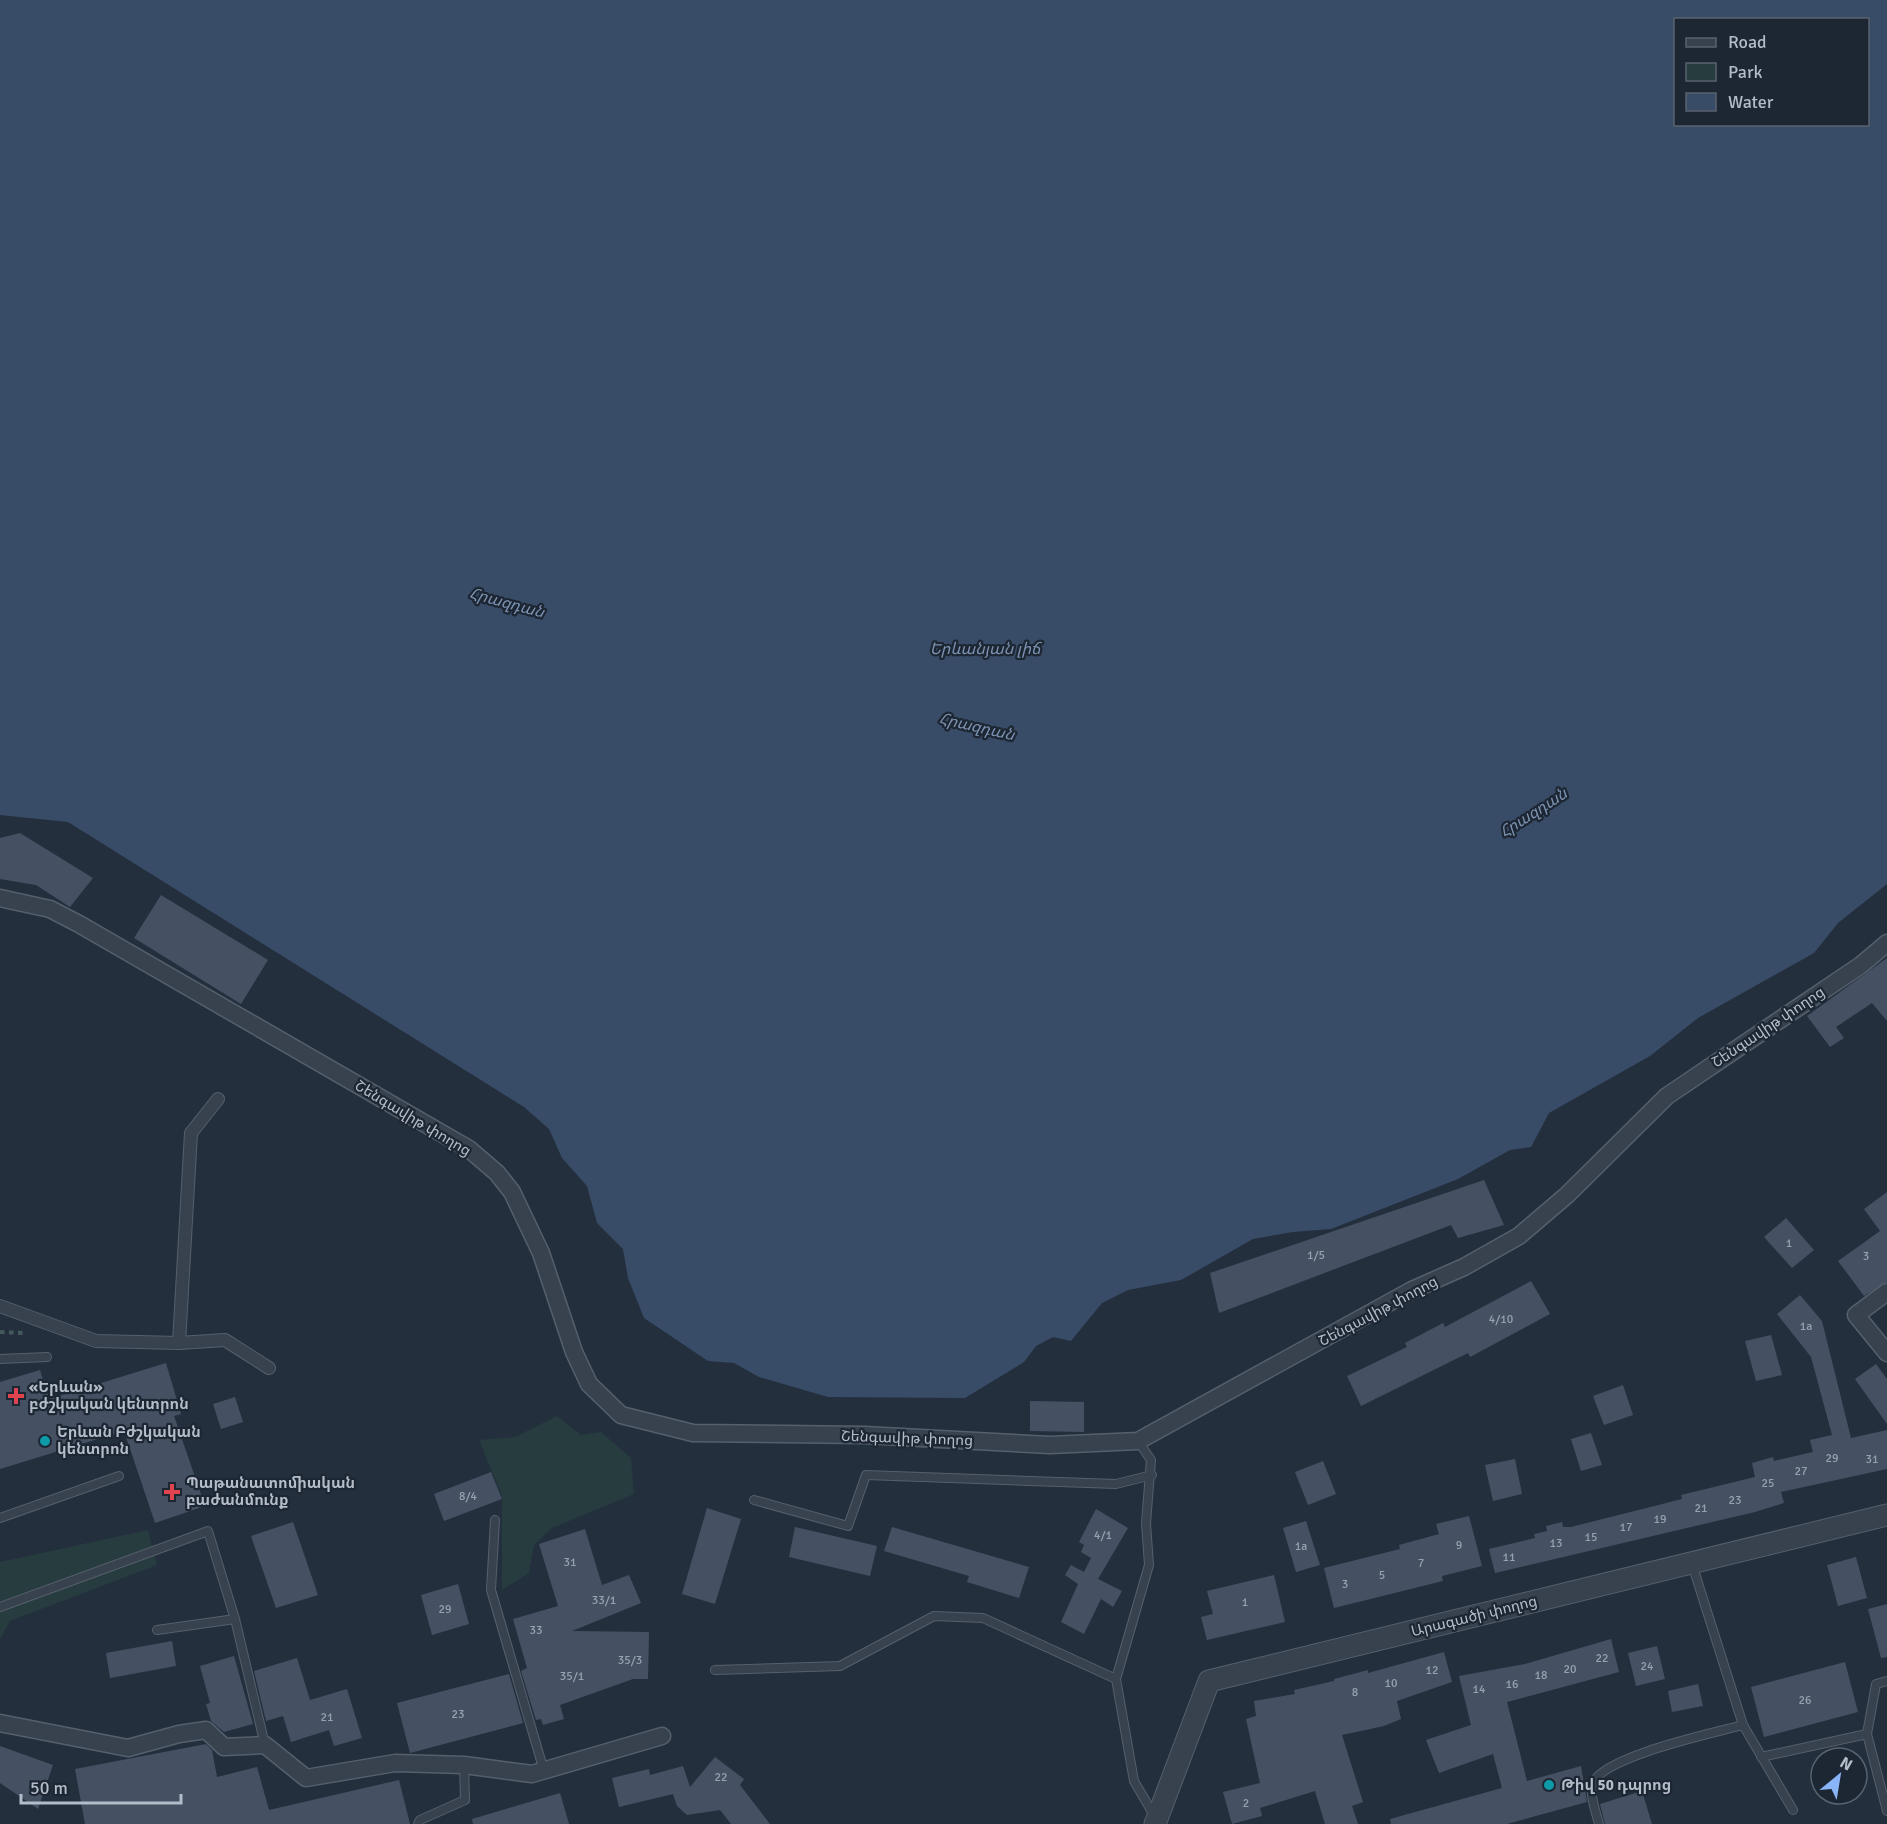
<svg xmlns="http://www.w3.org/2000/svg" width="1887" height="1824" viewBox="0 0 1887 1824" font-family="Signika,'Noto Sans Armenian',sans-serif">
<rect width="100%" height="100%" fill="#242f3e"/>
<path fill="#263c3f" d="M557 1416 581 1435 601 1432 631 1458 634 1494 552 1528 534 1545 529 1573 502 1590V1496L479 1440 515 1437Z
M148 1530 157 1565 10 1621 0 1639V1562Z"/>
<path fill="#394c67" fill-rule="evenodd" d="M0 0H1887V884L1838 923 1814 953 1698 1018 1650 1056 1549 1113 1531 1147 1510 1150 1458 1179 1331 1229 1293 1232 1253 1239 1181 1280 1128 1290 1102 1303 1071 1341 1053 1337 1036 1346 1024 1362 965 1398 828 1397 759 1377 734 1363 708 1361 644 1318 628 1278 623 1249 597 1223 587 1186 562 1158 549 1129 524 1107 68 822 0 815ZM1676 20H1868V124H1676Z"/>
<path fill="#455162" d="M20 833 93 878 70 907 36 885 0 879V838Z
M161 895 268 960 241 1004 134 938Z
M1887 958V1021L1872 1003 1836 1027 1844 1038 1830 1047 1807 1016Z
M1484 1180 1504 1225 1458 1238 1451 1225 1219 1313 1210 1273Z
M1887 1192V1282L1864 1296 1838 1261 1880 1231 1864 1209Z
M1786 1218 1814 1250 1792 1268 1764 1237Z
M1531 1281 1550 1314 1470 1357 1468 1353 1361 1406 1347 1376 1407 1347 1405 1343 1443 1323 1445 1327Z
M1800 1295 1822 1321 1851 1438 1887 1430V1469L1781 1492 1784 1503 1755 1512 1495 1573 1489 1549 1535 1538 1534 1534 1547 1531 1546 1526 1562 1522 1563 1527H1571L1682 1499 1681 1495 1755 1477 1752 1463 1773 1457 1774 1461 1813 1452 1810 1440 1832 1435 1811 1357 1777 1314Z
M1771 1335 1782 1375 1756 1381 1745 1341Z
M166 1363 181 1414 174 1416 205 1506 155 1523 124 1431 0 1469V1382L40 1370 49 1399Z
M1876 1364 1887 1379V1424L1855 1379Z
M1623 1385 1633 1415 1604 1425 1593 1396Z
M235 1397 243 1422 221 1429 213 1404Z
M1030 1401 1084 1402V1432L1030 1431Z
M1591 1433 1602 1465 1581 1471 1571 1439Z
M1515 1459 1522 1494 1493 1501 1485 1465Z
M1323 1461 1336 1494 1308 1505 1295 1472Z
M491 1472 502 1499 444 1521 434 1494Z
M707 1508 741 1519 715 1604 682 1594Z
M1096 1509 1128 1528 1098 1579 1122 1591 1113 1607 1101 1599 1084 1634 1061 1622 1078 1584 1065 1575 1071 1565 1084 1572 1091 1558 1081 1552 1084 1545 1079 1542Z
M1469 1516 1482 1566 1442 1576 1443 1581 1334 1608 1324 1568 1400 1549 1399 1545 1439 1534 1436 1524Z
M1306 1521 1320 1565 1296 1572 1283 1528Z
M293 1522 318 1595 276 1608 251 1536Z
M795 1527 877 1546 870 1576 789 1557Z
M892 1527 1029 1567 1019 1598 967 1582 969 1576 884 1551Z
M585 1529 602 1585 629 1575 641 1603 572 1631 649 1632 648 1679H633L560 1705 564 1719 543 1725 541 1719 536 1720 521 1671 527 1668 513 1619 558 1606 539 1544Z
M1856 1557 1867 1598 1838 1606 1827 1565Z
M1274 1575 1285 1622 1207 1640 1201 1617 1213 1614 1207 1591Z
M458 1584 469 1624 432 1635 421 1595Z
M1887 1604V1657L1881 1658 1868 1609Z
M1611 1639 1619 1672 1507 1702 1527 1781 1581 1766 1587 1802 1507 1824H1391L1390 1819 1502 1788 1493 1754 1439 1773 1426 1740 1471 1725 1459 1676 1525 1664Z
M172 1641 176 1666 110 1678 106 1653Z
M1657 1646 1665 1679 1636 1686 1628 1653Z
M1444 1652 1452 1682 1397 1701 1401 1719 1384 1726 1342 1735 1363 1802 1352 1806 1358 1824H1325L1315 1791 1260 1808 1262 1816 1232 1824 1223 1792 1260 1783 1246 1719 1256 1716 1254 1701 1295 1694 1294 1690 1334 1681V1679L1368 1670V1673Z
M234 1656 253 1724 224 1732 211 1721 206 1704 210 1703 200 1666Z
M297 1658 310 1700 347 1689 362 1738 334 1746 329 1730 291 1742 283 1716 266 1721 254 1671Z
M1845 1662 1858 1712 1764 1737 1751 1687Z
M509 1674 523 1723 410 1753 397 1703Z
M1698 1684 1703 1706 1672 1712 1668 1691Z
M206 1744 212 1750 217 1777 257 1767 269 1810 399 1780 410 1824H85L75 1769Z
M0 1746 53 1765 38 1809 0 1783Z
M715 1757 744 1779 740 1785 770 1824H731L720 1810 687 1815 677 1806 673 1794 619 1807 612 1778 649 1769 650 1775 683 1766 690 1787Z
M1642 1791 1652 1824H1605L1600 1804Z
M560 1793 569 1824H473L472 1819Z"/>
<g fill="none" stroke-linecap="round" stroke-linejoin="round">
<g stroke="#565f6c" stroke-width="10">
<path id="service" d="M0 1359 47 1357
M1138 1441 1151 1460 1146 1523 1149 1565 1116 1679 1134 1781 1155 1817
M754 1500 848 1526 866 1475 1116 1484 1152 1475
M0 1518 119 1476
M495 1520 491 1590 544 1771
M1692 1564 1743 1725 1793 1810
M0 1607 208 1531 235 1619
M157 1630 235 1619 265 1745
M715 1670 840 1666 934 1616 983 1618 1116 1679
M1887 1681 1876 1684 1867 1734 1887 1811
M1761 1757 1867 1734
M418 1824 420 1820 465 1800 464 1765
M1599 1824C1596 1812 1589 1795 1593 1783 1604 1756 1714 1733 1743 1725"/>
</g>
<g stroke="#565f6c" stroke-width="14">
<path id="pedestrian" d="M0 1306 96 1341 179 1343 225 1340 269 1368
M179 1343 191 1133 218 1099"/>
</g>
<g stroke="#565f6c" stroke-width="19">
<path id="minor" d="M0 898 50 909 79 924 469 1149 497 1173 512 1192 541 1253 574 1352 589 1384 621 1415 693 1433 865 1435 1050 1445 1138 1441 1412 1290 1464 1267 1519 1236 1567 1195 1667 1096 1861 965 1887 943
M1887 1292 1856 1315 1887 1353
M0 1723 128 1748 179 1734 206 1730 224 1747 265 1745 306 1778 395 1763 464 1765 532 1774 662 1736"/>
</g>
<g stroke="#565f6c" stroke-width="23">
<path id="tertiary" d="M1155 1824 1209 1681 1887 1515"/>
</g>
<path stroke="#44595c" stroke-width="4" stroke-dasharray="4.5 4.5" stroke-linecap="butt" d="M0 1332 23 1333"/>
<use href="#service" stroke="#38414e" stroke-width="8"/>
<use href="#pedestrian" stroke="#38414e" stroke-width="12"/>
<use href="#minor" stroke="#38414e" stroke-width="16"/>
<use href="#tertiary" stroke="#38414e" stroke-width="21"/>
</g>
<g fill="#e0444e" stroke="#1d2633" stroke-width="2">
<path d="M13 1387h6v6h6v6h-6v6h-6v-6h-6v-6h6z"/>
<path d="M169 1483h6v6h6v6h-6v6h-6v-6h-6v-6h6z"/>
</g>
<g fill="#0f9aa8" stroke="#1d2633" stroke-width="2">
<circle cx="45" cy="1441" r="6"/>
<circle cx="1549" cy="1785" r="6"/>
</g>
<g text-anchor="middle" stroke-width="4.5" stroke-linejoin="round" paint-order="stroke">
<g font-size="12" fill="#98a1af">
<text x="1789" y="1247">1</text>
<text x="1316" y="1259">1/5</text>
<text x="1866" y="1260">3</text>
<text x="1501" y="1323">4/10</text>
<text x="1806" y="1330">1a</text>
<text x="1832" y="1462">29</text>
<text x="1872" y="1463">31</text>
<text x="1801" y="1475">27</text>
<text x="1768" y="1487">25</text>
<text x="468" y="1500">8/4</text>
<text x="1735" y="1504">23</text>
<text x="1701" y="1512">21</text>
<text x="1660" y="1523">19</text>
<text x="1626" y="1531">17</text>
<text x="1103" y="1539">4/1</text>
<text x="1591" y="1541">15</text>
<text x="1556" y="1547">13</text>
<text x="1459" y="1549">9</text>
<text x="1301" y="1550">1a</text>
<text x="1509" y="1561">11</text>
<text x="570" y="1566">31</text>
<text x="1421" y="1567">7</text>
<text x="1382" y="1579">5</text>
<text x="1345" y="1588">3</text>
<text x="604" y="1604">33/1</text>
<text x="1245" y="1606">1</text>
<text x="445" y="1613">29</text>
<text x="536" y="1634">33</text>
<text x="1602" y="1662">22</text>
<text x="630" y="1664">35/3</text>
<text x="1647" y="1670">24</text>
<text x="1570" y="1673">20</text>
<text x="1432" y="1674">12</text>
<text x="1541" y="1679">18</text>
<text x="572" y="1680">35/1</text>
<text x="1391" y="1687">10</text>
<text x="1512" y="1688">16</text>
<text x="1479" y="1693">14</text>
<text x="1355" y="1696">8</text>
<text x="1805" y="1704">26</text>
<text x="458" y="1718">23</text>
<text x="327" y="1721">21</text>
<text x="721" y="1781">22</text>
<text x="1246" y="1807">2</text>
</g>
<g font-size="15" fill="#b4bcc9" stroke="#1d2633">
<text transform="translate(1768 1027) rotate(-34)" y="5">Շենգավիթ փողոց</text>
<text transform="translate(413 1118) rotate(31)" y="5">Շենգավիթ փողոց</text>
<text transform="translate(1378 1311) rotate(-28)" y="5">Շենգավիթ փողոց</text>
<text transform="translate(907 1438) rotate(2)" y="5">Շենգավիթ փողոց</text>
<text transform="translate(1474 1616) rotate(-14)" y="5">Արագածի փողոց</text>
</g>
<g font-size="15" font-weight="bold" fill="#b4bcc9" stroke="#1d2633" text-anchor="start">
<text x="29" y="1392">«Երևան»<tspan x="29" dy="17">բժշկական կենտրոն</tspan></text>
<text x="57" y="1437">Երևան Բժշկական<tspan x="57" dy="17">կենտրոն</tspan></text>
<text x="186" y="1488">Պաթանատոմիական<tspan x="186" dy="17">բաժանմունք</tspan></text>
<text x="1561" y="1790">Թիվ 50 դպրոց</text>
</g>
<g font-size="16" font-style="italic" fill="#7c92b1" stroke="#1d2633">
<text transform="translate(507 602) rotate(15)" y="6">Հրազդան</text>
<text x="985" y="654">Երևանյան լիճ</text>
<text transform="translate(977 726) rotate(13)" y="6">Հրազդան</text>
<text transform="translate(1533 812) rotate(-33)" y="6">Հրազդան</text>
</g>
</g>
<rect x="1674" y="18" width="195" height="108" fill="#1d2633" stroke="#59626f" stroke-width="1.5"/>
<rect x="1686" y="38" width="30" height="9" fill="#38414e" stroke="#59626f" stroke-width="1.5"/>
<text x="1728" y="48" font-size="18" fill="#b4bcc9">Road</text>
<rect x="1686" y="63" width="30" height="18" fill="#263c3f" stroke="#59626f" stroke-width="1.5"/>
<text x="1728" y="78" font-size="18" fill="#b4bcc9">Park</text>
<rect x="1686" y="93" width="30" height="18" fill="#394c67" stroke="#59626f" stroke-width="1.5"/>
<text x="1728" y="108" font-size="18" fill="#b4bcc9">Water</text>
<g transform="translate(1839 1776) rotate(30)"><circle r="28" fill="#1d2633" stroke="#59626f" stroke-width="1.5"/>
<path d="M0-4.5L10 22L0 15L-10 22Z" fill="#8ab4f8"/>
<text y="-9" font-size="16" font-weight="bold" text-anchor="middle" fill="#b4bcc9">N</text>
</g>
<path d="M21 1794v9h160v-9" fill="none" stroke="#b4bcc9" stroke-width="3"/>
<text x="30" y="1794" font-size="18" fill="#b4bcc9" stroke="#1d2633" stroke-width="4.5" paint-order="stroke">50 m</text>
</svg>
